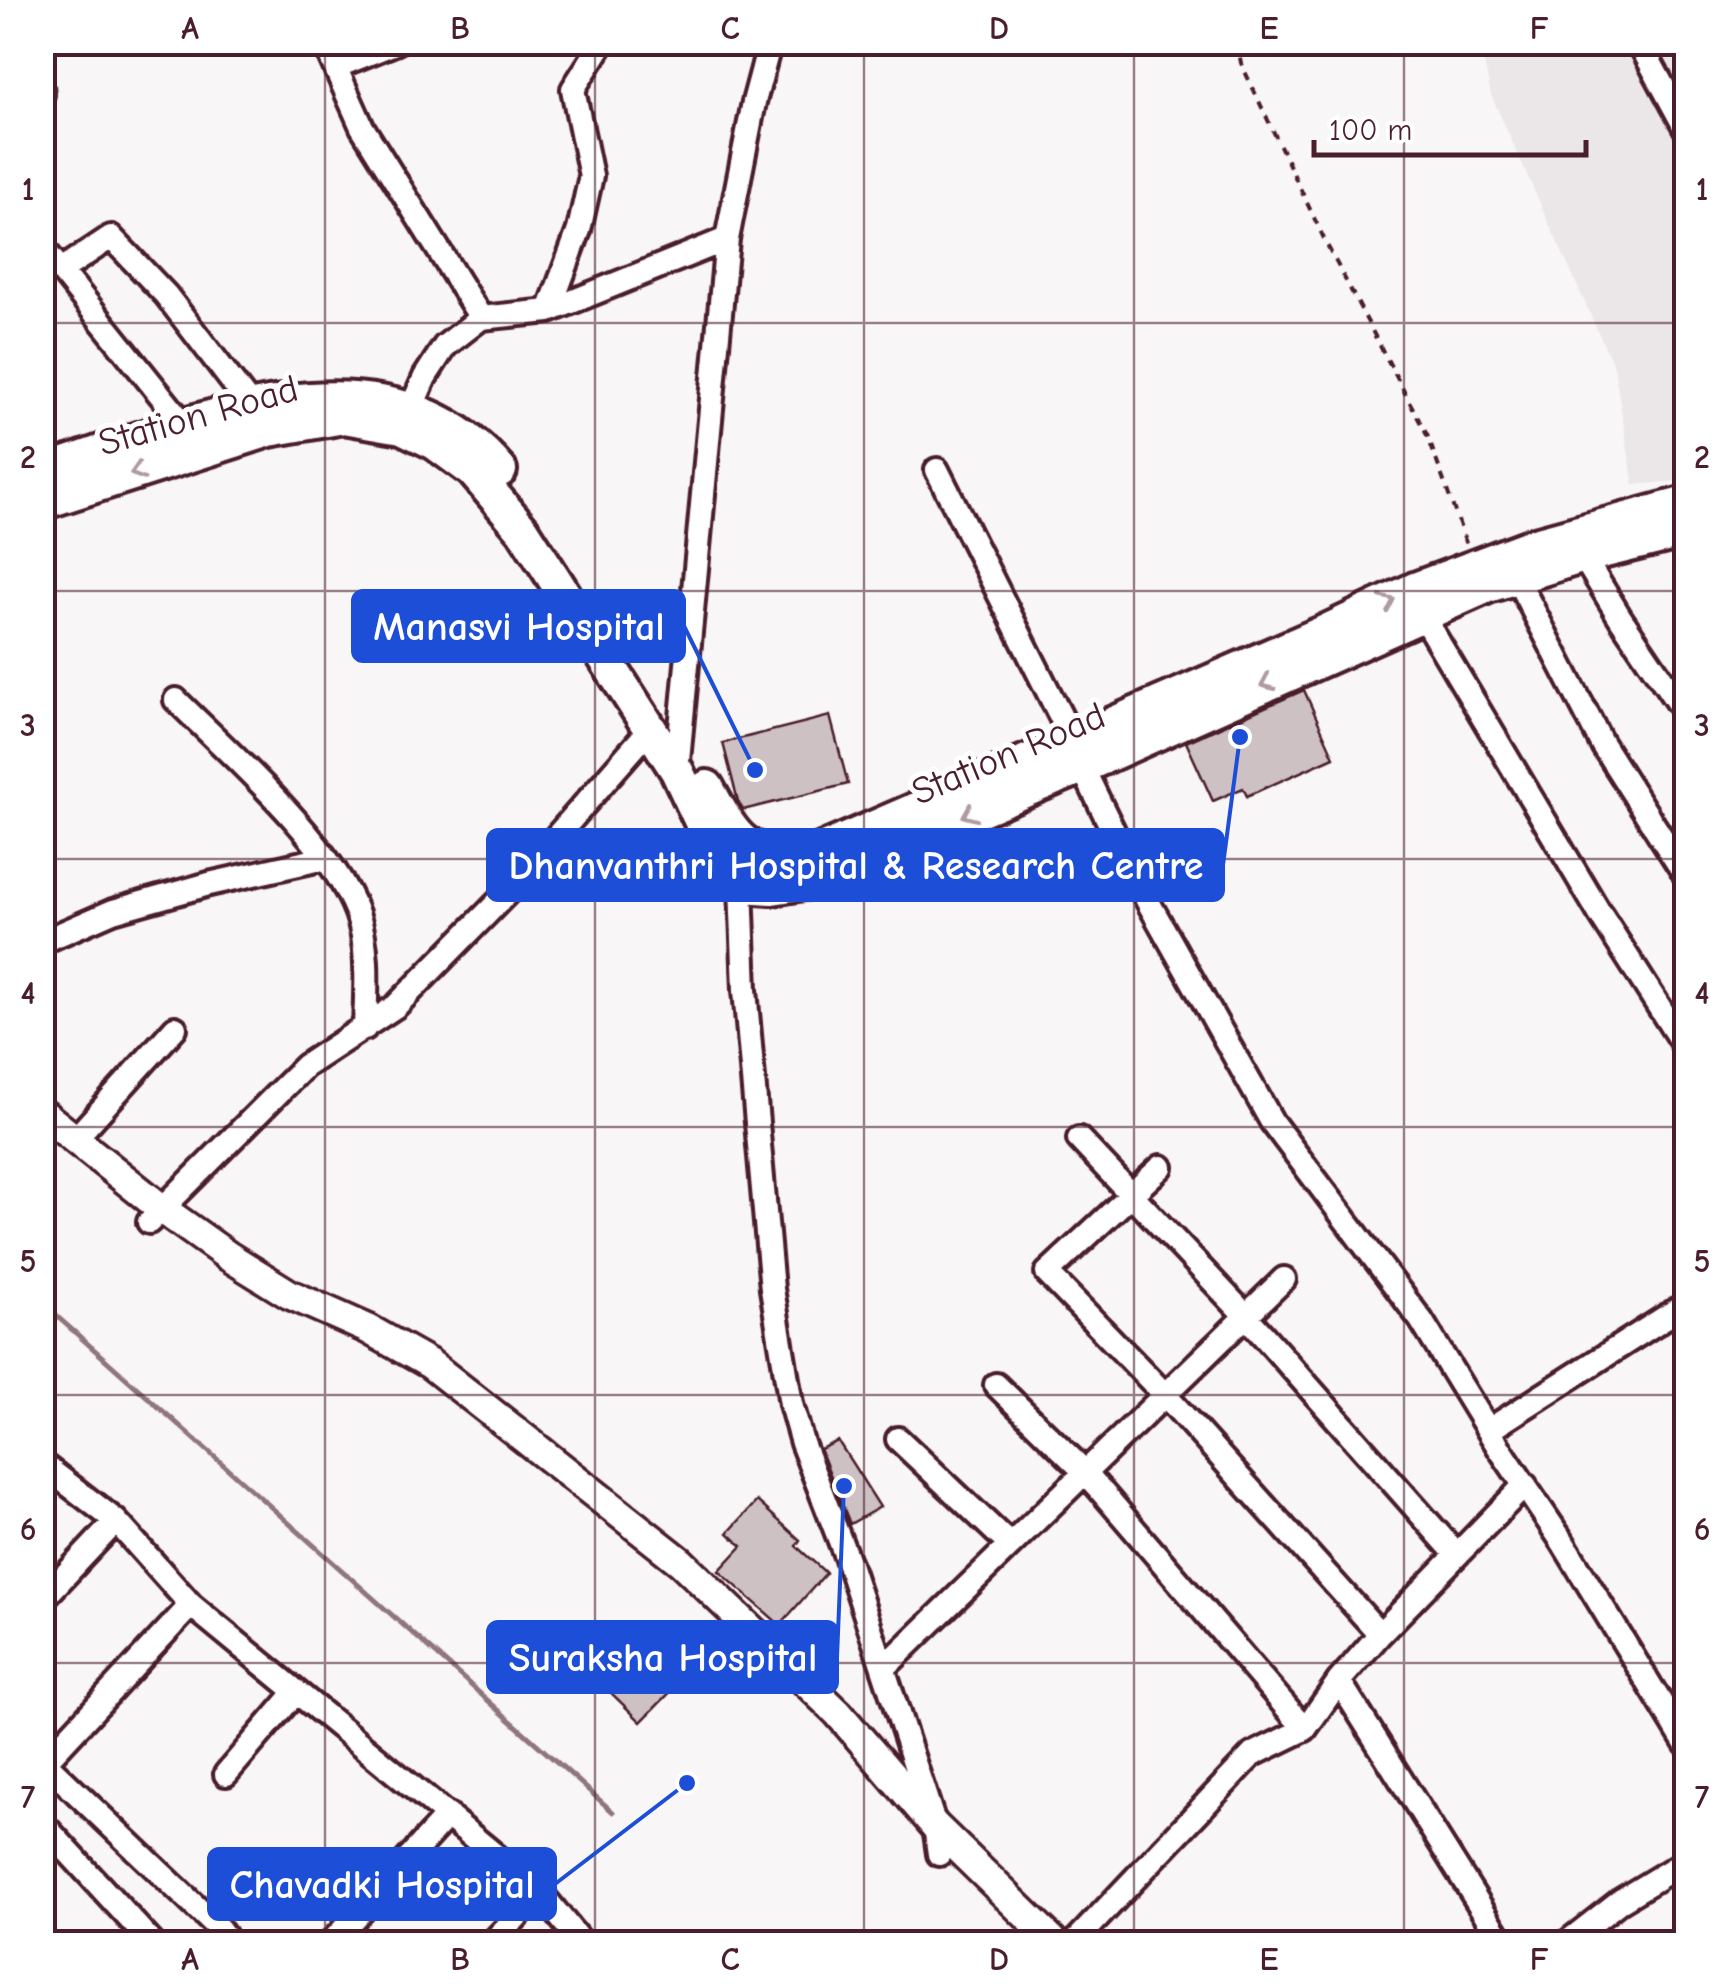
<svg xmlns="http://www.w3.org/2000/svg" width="1729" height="1986" viewBox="0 0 1729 1986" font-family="'Comic Neue',sans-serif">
<rect width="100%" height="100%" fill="#f8f6f7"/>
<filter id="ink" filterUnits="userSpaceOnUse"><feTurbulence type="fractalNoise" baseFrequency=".01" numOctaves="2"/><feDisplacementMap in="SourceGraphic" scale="20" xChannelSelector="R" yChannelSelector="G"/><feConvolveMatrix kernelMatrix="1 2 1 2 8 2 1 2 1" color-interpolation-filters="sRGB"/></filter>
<g filter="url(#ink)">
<path fill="#ebe6e8" d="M1480 43H1686V480L1634 485 1614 367 1491 95Z"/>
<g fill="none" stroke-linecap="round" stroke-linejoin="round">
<path stroke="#8f747b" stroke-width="5" d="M42 1303 613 1812"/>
</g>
<path fill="#cdc1c4" stroke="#4a1f2b" stroke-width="2.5" d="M1304 690 1334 757 1247 796 1243 788 1213 801 1186 742Z
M830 716 848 784 743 810 738 801 723 743Z
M838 1441 880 1507 850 1524 820 1449Z
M757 1501 800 1540 796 1546 826 1573 780 1625 719 1571 742 1546 728 1533Z
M670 1624 704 1658 641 1722 607 1689Z"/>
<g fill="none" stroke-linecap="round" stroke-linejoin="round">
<g stroke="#4a1f2b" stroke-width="30">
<path id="minor" d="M324 42 362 127 481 318
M1639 42 1686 129
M335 67 397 42
M42 91V94
M42 247 190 432
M60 271 111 237 166 295 260 418
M549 311 579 230 591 176 573 89 603 42
M404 424 425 377 445 346 481 318 549 311 727 239
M937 470 1072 739 1082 767 1147 900 1272 1122 1421 1320 1498 1446 1562 1541 1686 1744
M1576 545 1621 619 1686 715
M1516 577 1602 744 1686 876
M1422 615 1600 914 1686 1049
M176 700C231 755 330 841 357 913 370 949 366 990 365 1028
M677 771 727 239 754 102 770 42
M741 886 745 990 772 1289 791 1404 802 1443 849 1564 935 1826 939 1854
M42 942 113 911 209 884 325 858
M75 1139 175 1028
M1079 1139 1246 1316 1457 1555
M1161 1167 1047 1273 1165 1395 1380 1634
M149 1222 305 1066 396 1006 507 893 651 728
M996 1385 1085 1472 1305 1729
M1489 1430 1686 1304
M898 1439 1010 1545
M42 1464 116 1521 191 1605 540 1892 582 1944
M42 1600 116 1521
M884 1668 1284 1279
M1339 1681 1504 1944
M42 1760 219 1929 224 1936V1944
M45 1762 191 1605
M226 1774 296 1692
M42 1823 153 1944
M330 1944 448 1815
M491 1944 540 1892
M1073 1944 1252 1755 1305 1729 1339 1681 1380 1634 1525 1485
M1565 1944 1620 1901 1686 1861"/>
</g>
<g stroke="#4a1f2b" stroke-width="35">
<path id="major" d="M42 1113 162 1209 228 1256 289 1294 368 1329 430 1364 681 1562 838 1713 935 1826 1056 1944"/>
</g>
<g stroke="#4a1f2b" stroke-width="40">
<path id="highway" d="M42 472C182 426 384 333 500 470
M42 503 269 430 344 417 402 427 435 443 473 471 523 530 677 771 719 860 741 886 772 888 804 883 1082 767 1488 586 1581 557 1686 531
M707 787C736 840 743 857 808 856L1322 633 1415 589 1535 544 1686 503"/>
</g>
<path stroke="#4a1f2b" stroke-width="4" stroke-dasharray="8 8" stroke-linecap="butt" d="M1237 42 1241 63 1326 243 1428 437 1466 543"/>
<use href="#minor" stroke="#fff" stroke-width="22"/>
<use href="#major" stroke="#fff" stroke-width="28"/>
<use href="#highway" stroke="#fff" stroke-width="32"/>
</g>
<defs><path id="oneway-chevron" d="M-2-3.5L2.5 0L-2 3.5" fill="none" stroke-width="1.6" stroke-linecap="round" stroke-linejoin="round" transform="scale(2.5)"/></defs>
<g stroke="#ae9aa0">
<use href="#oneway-chevron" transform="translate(137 472) rotate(162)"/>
<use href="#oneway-chevron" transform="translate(1388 602) rotate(-25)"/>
<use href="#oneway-chevron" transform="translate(1267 683) rotate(156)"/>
<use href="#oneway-chevron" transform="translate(969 814) rotate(157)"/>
</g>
</g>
<path fill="none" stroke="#4a1f2b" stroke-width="2.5" stroke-opacity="0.55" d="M325 42V1944M595 42V1944M864 42V1944M1134 42V1944M1404 42V1944M42 323H1686M42 591H1686M42 859H1686M42 1127H1686M42 1395H1686M42 1663H1686"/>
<g text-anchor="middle" stroke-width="10" stroke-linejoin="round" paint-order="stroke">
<g font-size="38" fill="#4a1f2b" stroke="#fff">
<text transform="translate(198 415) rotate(-16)" y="13">Station Road</text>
<text transform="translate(1008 753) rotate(-23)" y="13">Station Road</text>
</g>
</g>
<path fill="none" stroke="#1d4ed8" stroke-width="4" d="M755 770L684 626M1240 737L1223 865M844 1486L837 1657M687 1783L555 1884"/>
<g fill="#1d4ed8" stroke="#fff" stroke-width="4">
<circle cx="755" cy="770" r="10"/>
<circle cx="1240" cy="737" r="10"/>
<circle cx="844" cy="1486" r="10"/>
<circle cx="687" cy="1783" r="10"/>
</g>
<g fill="#1d4ed8" stroke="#1d4ed8" stroke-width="4">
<rect x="353" y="591" width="331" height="70" rx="10"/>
<rect x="488" y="830" width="735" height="70" rx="10"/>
<rect x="488" y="1622" width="349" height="70" rx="10"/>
<rect x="209" y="1849" width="346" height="70" rx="10"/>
</g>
<g font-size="40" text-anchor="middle" font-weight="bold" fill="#fff">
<text x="519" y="640">Manasvi Hospital</text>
<text x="856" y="879">Dhanvanthri Hospital &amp; Research Centre</text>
<text x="663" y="1671">Suraksha Hospital</text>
<text x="382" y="1898">Chavadki Hospital</text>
</g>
<rect width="1729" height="1986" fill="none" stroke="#fff" stroke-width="110"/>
<path d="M1314 140v15h272v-15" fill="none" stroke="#4a1f2b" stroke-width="5"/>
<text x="1329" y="140" font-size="30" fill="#4a1f2b" stroke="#ffffff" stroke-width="8" paint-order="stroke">100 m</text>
<rect x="55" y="55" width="1619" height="1876" fill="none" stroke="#4a1f2b" stroke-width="4"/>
<g font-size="32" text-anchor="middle" font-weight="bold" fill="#4a1f2b">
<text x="190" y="39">A</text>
<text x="460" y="39">B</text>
<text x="730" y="39">C</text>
<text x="999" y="39">D</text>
<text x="1269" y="39">E</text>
<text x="1539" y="39">F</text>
<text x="28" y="200">1</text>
<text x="1702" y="200">1</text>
<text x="28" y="468">2</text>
<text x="1702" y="468">2</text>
<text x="28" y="736">3</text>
<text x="1702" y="736">3</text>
<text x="28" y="1004">4</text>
<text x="1702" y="1004">4</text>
<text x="28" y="1272">5</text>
<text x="1702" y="1272">5</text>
<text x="28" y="1540">6</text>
<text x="1702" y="1540">6</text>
<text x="28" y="1808">7</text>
<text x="1702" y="1808">7</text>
<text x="190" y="1970">A</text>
<text x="460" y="1970">B</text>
<text x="730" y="1970">C</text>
<text x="999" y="1970">D</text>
<text x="1269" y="1970">E</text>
<text x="1539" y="1970">F</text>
</g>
</svg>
